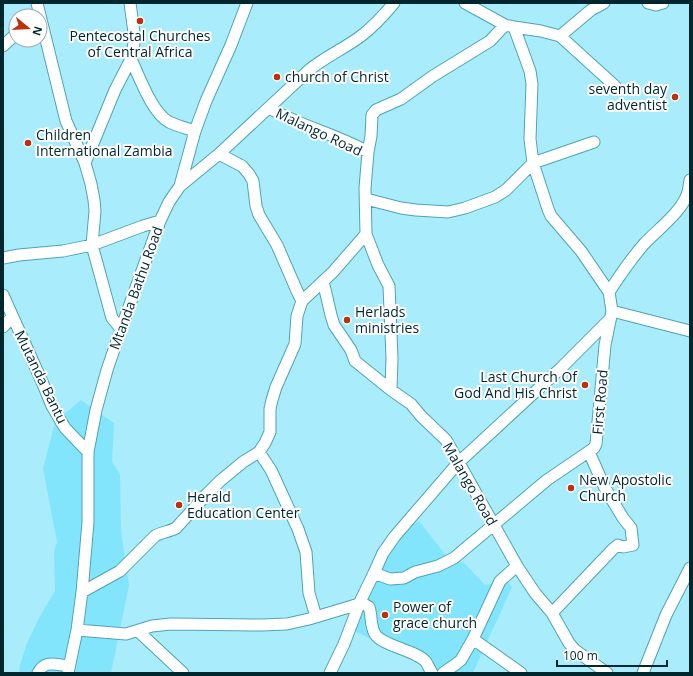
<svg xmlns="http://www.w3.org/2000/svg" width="693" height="676" viewBox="0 0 693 676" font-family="'Open Sans',sans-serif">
<rect width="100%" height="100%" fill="#a9ecfc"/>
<path fill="#83e5fc" d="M81 400 114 423 112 462 120 474 121 531 129 585 111 673H19L20 665 27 643 40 616 55 591 54 552 57 542 43 469 55 422Z
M419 521 448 558 464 563 485 585 506 580 512 587 473 673H443L346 627 385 540Z"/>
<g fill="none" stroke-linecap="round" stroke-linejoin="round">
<g stroke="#4da4b8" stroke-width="13">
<path id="minor" d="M37 3 66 121 85 163 91 184 94 200 95 211 92 245 112 318 121 329
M465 3 505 25 514 27 541 31 560 36 615 86
M648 3 656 5 663 3
M514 27 530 71 532 84 530 139 533 163 548 209 551 216 581 251 609 292 612 311
M560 36 591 10 604 3
M3 46 16 34
M131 59C139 76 152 113 169 122 177 126 186 128 195 131
M269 108C300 126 336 134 368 152
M219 154 242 166 249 174 253 181 256 206 259 215 277 245 297 291 302 301
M85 163 115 90 131 59 134 43V33L130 3
M180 186 195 131 206 101 231 45 247 3
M366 199 401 208 416 210 448 212 465 208 495 197 506 190 533 163 594 142
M3 258 19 255 63 251 92 245 143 226 160 221
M323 281 331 315 334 325 351 350 355 361 391 390 411 404 421 416 446 440 517 566 535 593 552 613 569 643 575 650 607 673
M609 292C620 275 631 259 644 244 658 229 682 212 688 192 689 189 689 184 690 180
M3 295 43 384 52 406 65 428 88 452
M3 327 12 317
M391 390 392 358 389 286 378 265 366 234 365 188 368 152 371 136 372 115 376 110 401 99 433 76 490 41 505 25
M259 452 271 470 298 529 306 552 309 593 316 617
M374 573 390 579 404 578 415 572 438 566 454 558 547 480 594 448 596 444 605 345 612 311 690 331
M82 592 120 571 155 536C161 532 169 532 176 528L207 494 220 481 243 462 259 452 265 443 270 432V409L272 400 276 387 295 344 297 316 302 301 333 272 366 234
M360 602 369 607C372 615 370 626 375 634 382 646 416 650 426 662 428 665 430 670 432 673
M552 613 613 549 618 545 623 547 633 545 631 528 623 518 605 488 589 452
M77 630 126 634 152 626 171 624 262 625 287 624 309 619 359 604
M138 631 183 673
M473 639 521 673
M38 673C45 659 56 665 69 666
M68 673 77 630 82 592 88 522V452L96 410 107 370 121 329 160 221 169 202 180 186 219 154 308 71C324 57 344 49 361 36 373 27 384 15 394 3
M330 673 344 644 360 602 374 573 383 553 395 536 458 463 561 368 609 320
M443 673 456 664 461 660 473 639 500 581 517 566
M643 673 666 615 690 568"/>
</g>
<use href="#minor" stroke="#fff" stroke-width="11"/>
</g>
<g fill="#bb310a" stroke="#fff" stroke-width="1.5">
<circle cx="140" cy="21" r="4"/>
<circle cx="277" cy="77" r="4"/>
<circle cx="675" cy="97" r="4"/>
<circle cx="28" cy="143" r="4"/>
<circle cx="347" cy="320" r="4"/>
<circle cx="585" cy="385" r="4"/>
<circle cx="571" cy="488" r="4"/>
<circle cx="179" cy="505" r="4"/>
<circle cx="385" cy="615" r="4"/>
</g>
<g text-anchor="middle" stroke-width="4" stroke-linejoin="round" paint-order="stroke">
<g font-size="14" fill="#00262e" stroke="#fff" text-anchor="start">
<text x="140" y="41" text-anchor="middle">Pentecostal Churches<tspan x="140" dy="16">of Central Africa</tspan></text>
<text x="285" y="82">church of Christ</text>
<text x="667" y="94" text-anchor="end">seventh day<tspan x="667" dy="16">adventist</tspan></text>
<text x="36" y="140">Children<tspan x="36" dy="16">International Zambia</tspan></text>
<text x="355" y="317">Herlads<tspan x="355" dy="16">ministries</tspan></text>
<text x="577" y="382" text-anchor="end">Last Church Of<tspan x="577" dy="16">God And His Christ</tspan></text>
<text x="579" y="485">New Apostolic<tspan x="579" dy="16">Church</tspan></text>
<text x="187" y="502">Herald<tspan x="187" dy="16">Education Center</tspan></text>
<text x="393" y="612">Power of<tspan x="393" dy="16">grace church</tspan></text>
</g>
<g font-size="14" fill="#00262e" stroke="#fff">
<text transform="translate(319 132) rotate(25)" y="5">Malango Road</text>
<text transform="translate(136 288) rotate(-70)" y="5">Mtanda Bathu Road</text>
<text transform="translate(41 377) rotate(64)" y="5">Mutanda Bantu</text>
<text transform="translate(600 402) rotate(-85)" y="5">First Road</text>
<text transform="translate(470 484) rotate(60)" y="5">Malango Road</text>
</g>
</g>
<rect width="693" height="676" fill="none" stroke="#00262e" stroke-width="8"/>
<g transform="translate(28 28) rotate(108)"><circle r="19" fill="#ffffff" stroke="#99a8ab"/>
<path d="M0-3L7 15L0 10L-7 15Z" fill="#bb310a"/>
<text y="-6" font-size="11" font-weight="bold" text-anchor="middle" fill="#00262e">N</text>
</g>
<path d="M557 660v6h110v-6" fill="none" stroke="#00262e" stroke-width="2"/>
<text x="563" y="660" font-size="12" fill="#00262e" stroke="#ffffff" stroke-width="3" paint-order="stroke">100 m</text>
</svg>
